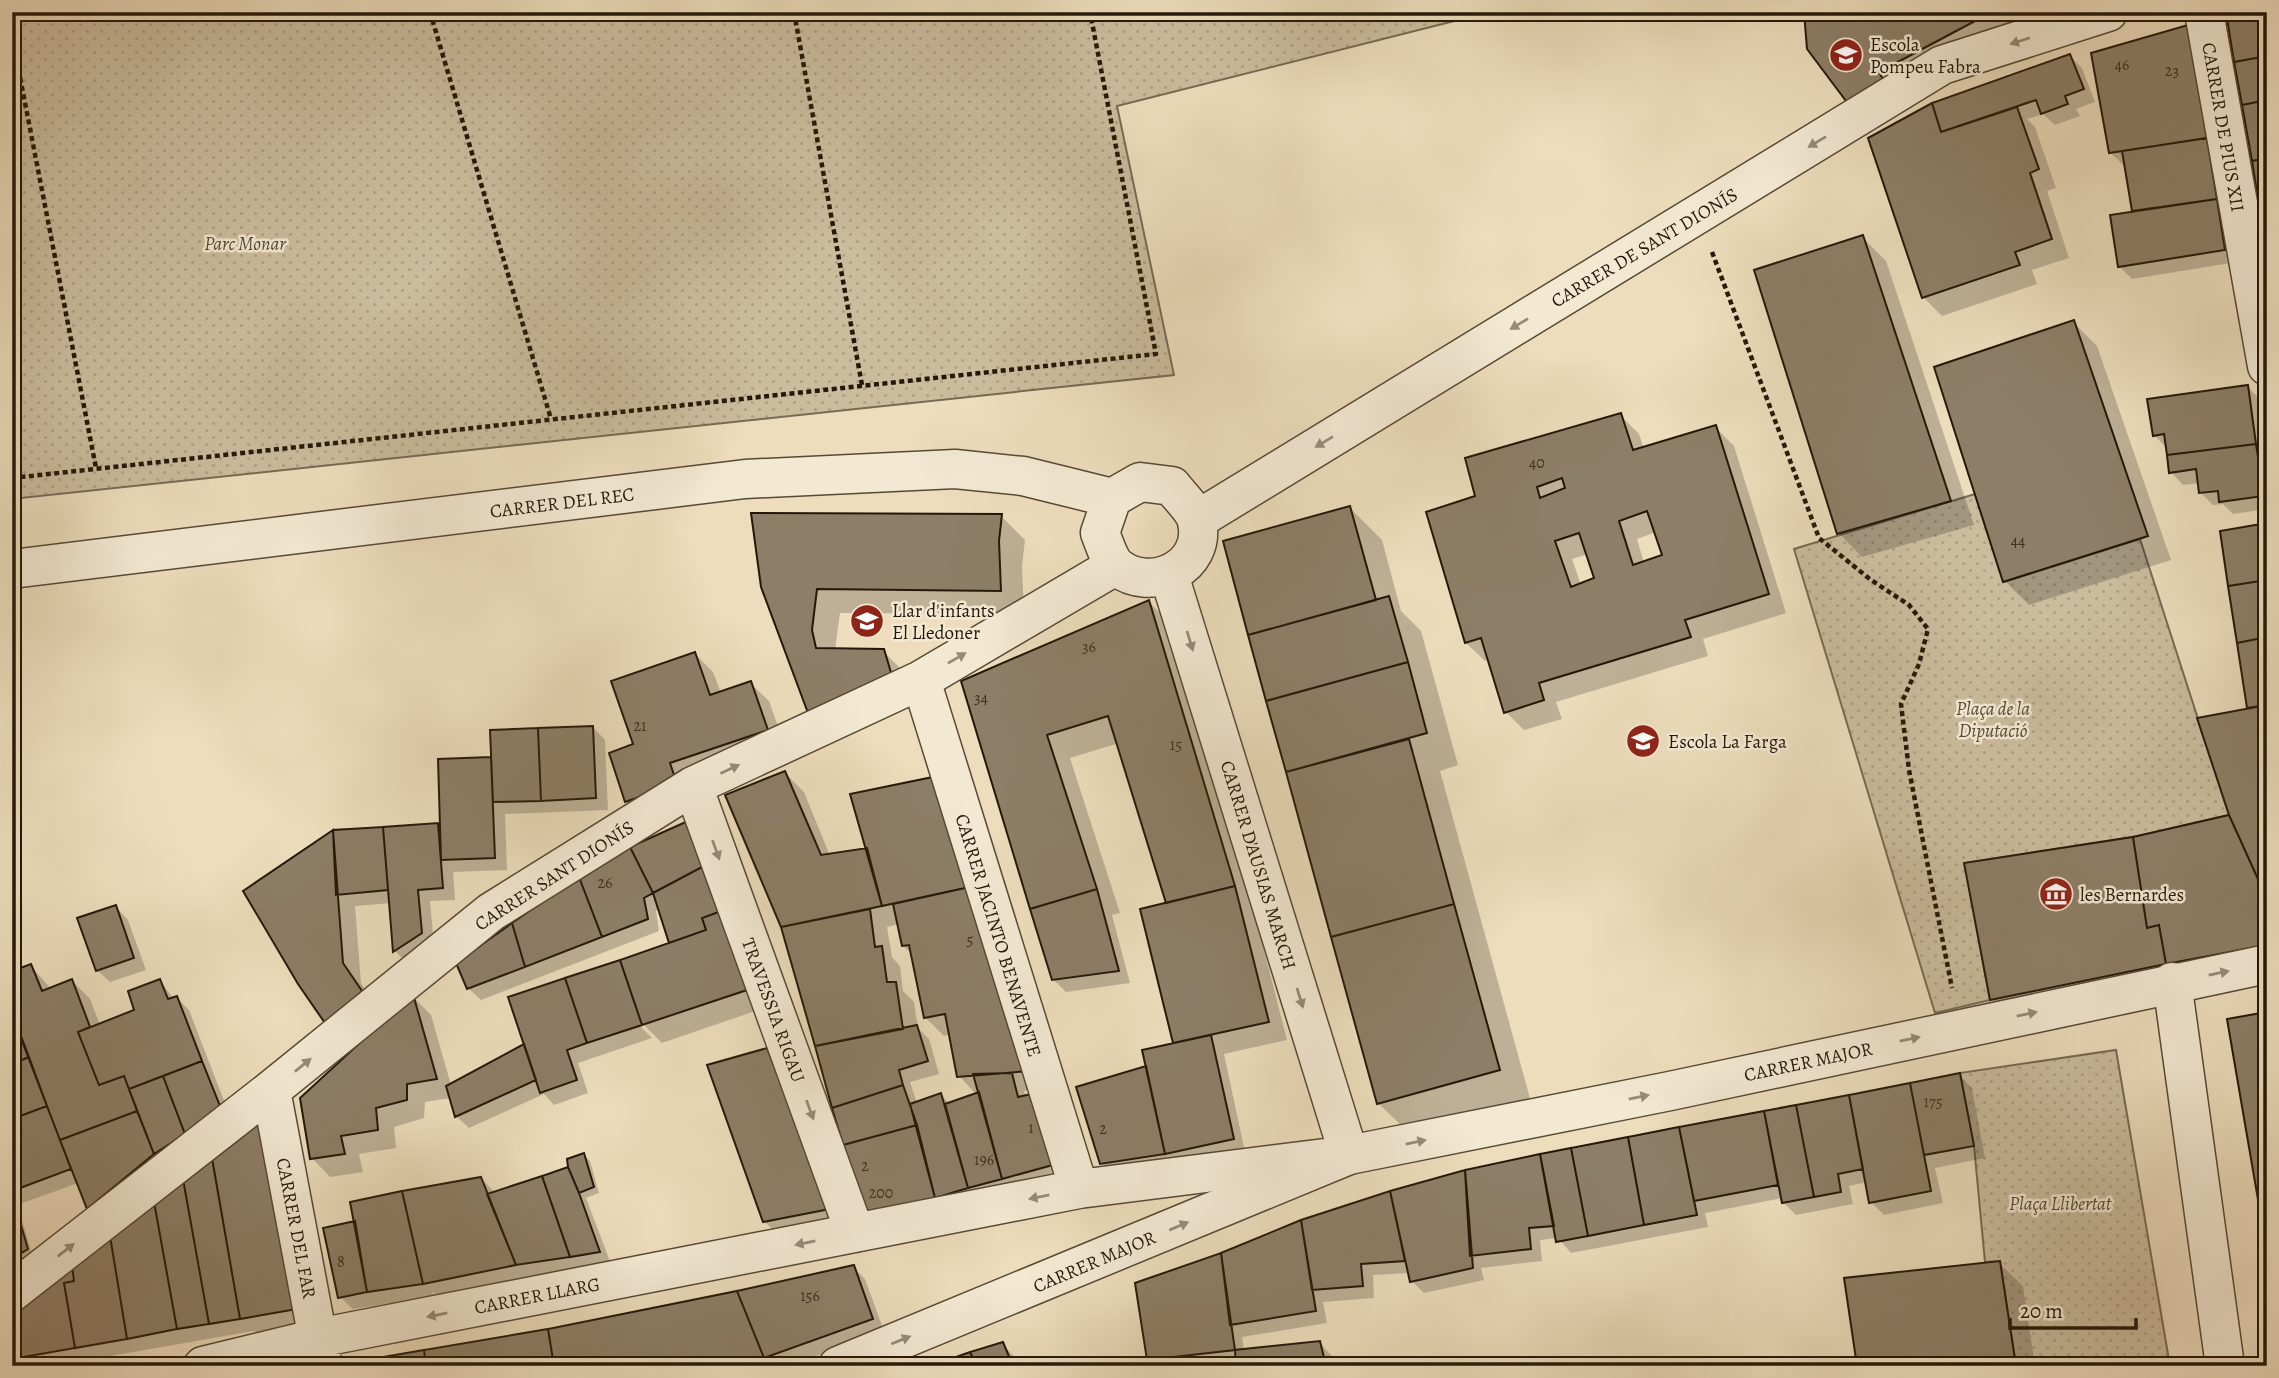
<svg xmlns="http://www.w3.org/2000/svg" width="2279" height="1378" viewBox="0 0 2279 1378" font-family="Alegreya,serif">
<defs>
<pattern id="park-dots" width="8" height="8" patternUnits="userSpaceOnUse" patternTransform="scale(1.75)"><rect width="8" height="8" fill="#cbbc9e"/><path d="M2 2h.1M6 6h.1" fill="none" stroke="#aea187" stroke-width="1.8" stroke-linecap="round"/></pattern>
</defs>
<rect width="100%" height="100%" fill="#edddbc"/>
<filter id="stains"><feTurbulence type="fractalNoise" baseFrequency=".00286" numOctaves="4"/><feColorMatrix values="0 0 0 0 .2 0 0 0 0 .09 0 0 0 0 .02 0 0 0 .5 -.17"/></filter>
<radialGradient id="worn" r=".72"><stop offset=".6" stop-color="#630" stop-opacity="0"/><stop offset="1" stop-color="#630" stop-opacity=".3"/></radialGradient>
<path fill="url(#park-dots)" stroke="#786a54" stroke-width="2" d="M12 12H1490L1117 106 1174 375 12 499Z
M1975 494 2004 582 2140 539 2229 815 2133 837 1965 863 1990 1000 1935 1013 1794 549Z
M2116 1050 2170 1366H2016L2000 1261 1985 1262 1974 1146 1960 1073Z"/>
<path fill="#0003" fill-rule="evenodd" d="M1806 12H2031L2034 18 1903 104Z
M2187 27 2237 262 2132 279 2120 267 2134 213 2127 169 2110 152Z
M2070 56 2082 68 2095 102 2076 109 2080 116 2055 125 2043 114 2027 119 2035 127 2056 188 2047 191 2069 258 2032 270 2037 284 1942 316 1923 297 1870 139Z
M1862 237 1886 261 1974 525 1862 557 1839 533Z
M2073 322 2097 346 2171 560 2029 605 2005 581Z
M2247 386 2260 399 2267 449V509L2233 514 2223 504 2213 505 2201 493 2200 483 2183 485 2171 472 2167 448 2154 435Z
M1620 415 1639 434 1644 449 1715 427 1734 446 1786 613 1703 639 1708 656 1556 702 1562 719 1524 730 1506 712 1490 659 1485 661 1466 643 1477 497ZM1656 532 1664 556 1644 563 1637 539ZM1588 554 1596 579 1581 585 1572 559Z
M1350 508 1382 540 1401 611 1421 631 1458 765 1440 771 1531 1102 1411 1135 1378 1103 1225 542Z
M1001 516 1025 540 1022 566 1024 614 840 613 835 650 883 651 907 675 809 712 763 586Z
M2267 525V967L2011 1018 1992 1000 1966 864 2133 839 2231 816 2249 709 2222 532Z
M1149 602 1173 626 1254 911 1287 1040 1224 1054 1245 1152 1114 1176 1102 1163 1148 1067 1177 1044 1175 1042 1169 904 1119 743 1070 758 1120 913 1112 915 1130 983 1066 992 1053 979 963 682Z
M695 654 713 672 721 693 750 683 769 701 786 749 645 820 627 801 635 746Z
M593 727 605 740 608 810 505 814 507 870 453 872 455 900 430 901 434 946 407 963 395 951 391 903 355 906 361 983 379 1010 347 1043 334 832 440 825V761L493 759Z
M785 773 804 792 830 856 869 850 932 779 1047 1089 1024 1091 1026 1097 1072 1175 864 1217 782 926ZM899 924 903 946 913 955 925 1017 944 1036 950 1034 959 1076 977 1095 950 1104 941 1095 917 1103 910 1082 939 1074 929 1039 918 1028 914 1002 903 991 900 966 892 957 887 927Z
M631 848 767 1007 662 1043 637 1018 634 1020 652 1038 578 1063 588 1093 554 1105 544 1094 469 1128 456 1116 451 1098 425 1102 424 1118 394 1127 396 1148 359 1154 363 1172 330 1177 312 1158 413 997 431 1015 451 1085 526 1045 671 944 660 908 656 911 659 931 481 1000 468 988Z
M116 907 128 920 146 970 110 982 97 970Z
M31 966 51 989 72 981 90 999 100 1025 137 1011 160 981 174 999 177 998 189 1010 233 1124 88 1209 78 1183 12 1207V973Z
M767 1050 779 1063 842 1221 777 1234 764 1221Z
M1959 1075 1972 1088 1985 1158 1935 1168 1943 1203 1884 1215 1871 1202 1867 1182 1849 1186 1853 1204 1796 1215 1783 1202 1782 1198 1705 1213 1708 1227 1571 1253 1558 1238 1540 1240 1542 1261 1481 1268 1484 1280 1424 1293 1412 1281 1410 1273 1373 1275 1374 1298 1323 1302 1327 1323 1242 1337 1244 1351 1319 1343 1332 1356 1334 1366H1238V1363L1217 1366H1155L1149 1359 1222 1255 1301 1222 1466 1171Z
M269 1116 321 1326 260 1337 254 1331 53 1366H12V1312Z
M584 1155 590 1161 599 1193 586 1198 611 1264 531 1276 534 1283 443 1301 432 1291 434 1296 353 1309 340 1297 357 1222 481 1178 495 1193 570 1169Z
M18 1217 23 1223 32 1255 12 1268V1219Z
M1999 1263 2023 1286 2035 1366H1858Z
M853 1267 865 1279 884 1331 789 1366H356L548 1331Z
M1002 1344 1015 1357 1018 1366H937Z"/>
<path fill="#8d7e67" stroke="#25180a" stroke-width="2" fill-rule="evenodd" d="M1804 12H1992L1879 72 1886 85 1849 105 1807 49Z
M2226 12H2267V56L2234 62Z
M2188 25 2207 138 2109 153 2091 53Z
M2070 54 2084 89 2065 96 2068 104 2041 114 2036 100 1941 132 1932 103Z
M2267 56V100L2242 105 2234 62Z
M2267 100V158L2252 161 2242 105Z
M1932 103 1941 132 2017 107 2039 169 2030 173 2052 239 2015 252 2020 265 1922 298 1868 138Z
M2207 138 2217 199 2132 211 2122 151Z
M2267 158V197L2258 199 2252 161Z
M2217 199 2225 250 2118 267 2110 215Z
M1863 235 1951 501 1837 534 1754 270Z
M2074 320 2148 536 2003 582 1934 367Z
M2248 385 2256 444 2167 455 2164 434 2153 436 2147 399Z
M1621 413 1633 450 1716 425 1769 594 1685 620 1691 637 1539 683 1544 700 1504 713 1481 638 1465 643 1426 512 1475 496 1465 458ZM1562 478 1565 488 1540 498 1537 487ZM1647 511 1662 555 1633 565 1619 521ZM1579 533 1594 578 1571 587 1555 541Z
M2256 444 2264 496 2219 502 2218 491 2199 493 2196 469 2169 473 2167 455Z
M1350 506 1376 600 1248 635 1223 541Z
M751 513 1002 514 999 541 1001 591 817 589 812 630 816 648 884 649 892 676 808 713 761 587Z
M2267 523V580L2228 586 2220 531Z
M2267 580V637L2237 643 2228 586Z
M1389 596 1408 662 1266 701 1248 635Z
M1149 600 1235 886 1166 903 1108 716 1047 735 1097 889 1030 909 961 681Z
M2267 637V705L2247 708 2237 643Z
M695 652 710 695 751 681 768 730 670 763 677 784 625 802 609 753 633 744 611 681Z
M1408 662 1427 733 1286 772 1266 701Z
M2267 705V899L2229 815 2197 718Z
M593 726 596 798 541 801 538 728Z
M538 728 541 801 493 802 490 730Z
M1409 739 1454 904 1331 937 1286 772Z
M491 757 495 858 441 860 438 759Z
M785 771 821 855 867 848 882 906 781 927 725 795Z
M933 777 974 886 882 906 850 794Z
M2229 815 2267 899V945L2166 964 2159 925 2147 928 2133 837Z
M688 821 702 867 653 893 630 847Z
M438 823 443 888 418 890 422 933 393 952 383 827Z
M383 827 388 890 336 895 333 830Z
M333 830 343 963 362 991 327 1026 298 984 243 891Z
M2133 837 2147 928 2159 925 2166 964 1990 1000 1964 863Z
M630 847 653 893 644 898 648 919 602 937 579 877Z
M702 867 724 910 702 918 706 930 669 943 653 893Z
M579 877 602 937 525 967 512 923Z
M974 886 1029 1071 957 1077 945 1014 924 1018 909 945 902 946 893 904Z
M1235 886 1269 1022 1173 1043 1140 909Z
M1097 889 1119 971 1052 980 1030 909Z
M1454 904 1500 1070 1377 1104 1331 937Z
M116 905 134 958 96 971 77 918Z
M870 909 875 947 882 946 887 982H896L903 1029 815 1046 781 927Z
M724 910 750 989 642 1025 620 960 706 930 702 918Z
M512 923 525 967 467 989 456 963Z
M620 960 642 1025 587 1043 565 978Z
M31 964 42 991 72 979 90 1027 78 1032 99 1085 124 1076 137 1111 60 1140 12 1015V971Z
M565 978 587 1043 567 1050 577 1080 540 1093 508 997Z
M160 979 168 999 177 996 202 1061 129 1089 124 1076 99 1085 78 1032 134 1010 128 991Z
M413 994 437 1079 407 1084V1100L376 1108 378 1130 341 1136 345 1154 310 1159 300 1098Z
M2267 1012V1252L2227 1019Z
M917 1025 928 1061 899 1070 903 1085 832 1108 815 1046Z
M19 1031 29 1057 12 1064V1034Z
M1211 1035 1234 1139 1165 1154 1142 1050Z
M524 1044 536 1080 455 1117 446 1086Z
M767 1048 830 1209 763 1222 707 1065Z
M29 1057 47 1106 12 1119V1064Z
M202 1061 222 1111 185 1134 163 1076Z
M1146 1066 1165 1154 1100 1164 1076 1087Z
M1012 1073 1018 1097 1040 1092 1060 1163 1002 1179 973 1074Z
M1960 1073 1974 1146 1924 1155 1910 1083Z
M163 1076 185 1134 154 1154 129 1089Z
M1910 1083 1931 1191 1869 1203 1849 1095Z
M903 1085 917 1125 843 1145 832 1108Z
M979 1092 1002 1179 968 1188 945 1104Z
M941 1093 968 1188 935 1198 910 1104Z
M1849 1095 1863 1169 1838 1174 1841 1192 1814 1197 1796 1105Z
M1796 1105 1814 1197 1782 1203 1764 1111Z
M47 1106 71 1169 12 1191V1119Z
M137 1111 154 1154 87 1209 60 1140Z
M1764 1111 1778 1185 1694 1201 1679 1127Z
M269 1113 303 1308 240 1319 212 1158Z
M917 1125 935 1198 863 1218 843 1145Z
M1679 1127 1697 1215 1644 1225 1628 1137Z
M1628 1137 1644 1225 1588 1236 1571 1148Z
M1571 1148 1588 1236 1556 1242 1540 1154Z
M584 1153 594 1187 579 1193 568 1167 567 1159Z
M1540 1154 1554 1226 1529 1228 1531 1249 1470 1256 1465 1170Z
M212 1158 240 1319 209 1324 183 1179Z
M568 1167 579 1193 600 1252 570 1257 542 1176Z
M1465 1170 1473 1268 1410 1282 1390 1191Z
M542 1176 570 1257 516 1265 487 1194Z
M481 1177 516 1265 423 1284 402 1191Z
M183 1179 209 1324 177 1329 154 1202Z
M402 1191 423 1284 367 1292 350 1202Z
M1390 1191 1405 1261 1361 1264 1363 1286 1312 1290 1301 1220Z
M154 1202 177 1329 127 1339 110 1236Z
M18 1215 28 1249 12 1259V1217Z
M1301 1220 1316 1311 1230 1325 1221 1253Z
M355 1221 367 1292 338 1298 323 1228Z
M110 1236 127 1339 75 1348 64 1283 74 1281 72 1265Z
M1221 1253 1235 1350 1147 1360 1135 1283Z
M2000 1261 2016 1366H1857L1844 1278Z
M72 1265 74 1281 64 1283 75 1348 12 1359V1310Z
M854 1265 873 1319 764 1358 737 1291Z
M737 1291 764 1358 744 1366H554L548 1329Z
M548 1329 554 1366H426L424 1350Z
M1320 1341 1326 1366H1236L1235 1350Z
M1003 1342 1013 1366H977L970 1352Z
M424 1350 426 1366H354V1362Z
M970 1352 977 1366H931Z"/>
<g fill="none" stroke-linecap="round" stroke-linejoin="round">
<g stroke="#574936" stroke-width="41">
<path id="minor" d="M2204 12 2267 366
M1140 482 1172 486C1179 496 1195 510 1197 522 1207 567 1151 594 1117 567 1109 560 1104 542 1100 533L1112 498Z
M1197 520 1942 65 2108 12
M12 569 745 479 955 469 1023 476 1112 498
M921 680 1079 1189
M693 786 855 1233
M2172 982 2225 1366
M271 1090 323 1366
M12 1292 271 1090 491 912 693 786 921 680 1115 566
M203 1366 318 1338 1079 1189 1349 1155 1169 575"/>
</g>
<g stroke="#574936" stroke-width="41">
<path id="tertiary" d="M838 1366 1349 1155 1670 1091 2267 964"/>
</g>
<path stroke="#25180a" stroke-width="4.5" stroke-dasharray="5 3.5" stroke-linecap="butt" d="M430 12 551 419
M794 12 862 385
M12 36 96 468
M1712 252 1819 538 1871 580 1909 605 1928 629 1919 664 1901 704 1909 770 1952 988
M12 478 1156 354 1090 12"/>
<use href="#minor" stroke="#f3e9d3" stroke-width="38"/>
<use href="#tertiary" stroke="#f3e9d3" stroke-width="38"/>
</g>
<defs><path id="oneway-solid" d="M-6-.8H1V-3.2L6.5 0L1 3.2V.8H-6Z" transform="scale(1.75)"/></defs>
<g fill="#968b79">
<use href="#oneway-solid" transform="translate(2020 41) rotate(162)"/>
<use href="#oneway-solid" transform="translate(1817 142) rotate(149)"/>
<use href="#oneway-solid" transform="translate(1519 324) rotate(149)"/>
<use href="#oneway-solid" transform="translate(1324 442) rotate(149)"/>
<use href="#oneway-solid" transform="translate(1190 641) rotate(73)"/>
<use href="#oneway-solid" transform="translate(957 658) rotate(-30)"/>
<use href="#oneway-solid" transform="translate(730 769) rotate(-25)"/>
<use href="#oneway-solid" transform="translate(716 850) rotate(70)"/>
<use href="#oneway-solid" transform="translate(2219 973) rotate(-11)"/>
<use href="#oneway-solid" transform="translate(1300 998) rotate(73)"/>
<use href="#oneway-solid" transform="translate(2027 1014) rotate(-12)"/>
<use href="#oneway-solid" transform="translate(1910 1039) rotate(-12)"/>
<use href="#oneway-solid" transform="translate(303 1065) rotate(-39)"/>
<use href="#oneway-solid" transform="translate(1639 1097) rotate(-11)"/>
<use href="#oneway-solid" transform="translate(810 1110) rotate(70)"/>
<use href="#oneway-solid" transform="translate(1416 1142) rotate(-12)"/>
<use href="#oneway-solid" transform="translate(1039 1197) rotate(169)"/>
<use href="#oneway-solid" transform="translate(1179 1226) rotate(-23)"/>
<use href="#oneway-solid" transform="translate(805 1243) rotate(169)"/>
<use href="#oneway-solid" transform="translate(66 1250) rotate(-38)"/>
<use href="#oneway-solid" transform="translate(437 1315) rotate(169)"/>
<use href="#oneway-solid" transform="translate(901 1340) rotate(-22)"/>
</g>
<defs>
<g id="school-disc" transform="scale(1.75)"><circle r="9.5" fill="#8f2418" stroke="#f3e9d3"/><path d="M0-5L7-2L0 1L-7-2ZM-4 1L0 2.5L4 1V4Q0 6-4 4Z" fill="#fff"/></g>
<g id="museum-disc" transform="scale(1.75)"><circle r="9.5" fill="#8f2418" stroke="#f3e9d3"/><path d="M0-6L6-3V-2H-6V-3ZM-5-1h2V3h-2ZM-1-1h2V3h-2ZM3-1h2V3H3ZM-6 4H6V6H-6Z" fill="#fff"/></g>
</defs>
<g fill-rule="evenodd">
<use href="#school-disc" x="1846" y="55"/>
<use href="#school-disc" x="867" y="621"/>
<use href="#school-disc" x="1643" y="741"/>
<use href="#museum-disc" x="2056" y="894"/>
</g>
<g text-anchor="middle" stroke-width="5" stroke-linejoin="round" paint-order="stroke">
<g font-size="16" fill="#3f3221">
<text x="2122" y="70">46</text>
<text x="2172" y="76">23</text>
<text x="1537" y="468">40</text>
<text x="2018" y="546">44</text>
<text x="1089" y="652">36</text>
<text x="981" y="703">34</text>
<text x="640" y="731">21</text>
<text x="1176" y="750">15</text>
<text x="605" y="888">26</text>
<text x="970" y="945">5</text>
<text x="1933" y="1107">175</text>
<text x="1031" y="1133">1</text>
<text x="1103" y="1134">2</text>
<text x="984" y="1165">196</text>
<text x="865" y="1171">2</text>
<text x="881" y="1198">200</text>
<text x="341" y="1267">8</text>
<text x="810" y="1301">156</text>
</g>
<g font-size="19" fill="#25180a" stroke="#f3e9d3" text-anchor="start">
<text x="1870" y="51">Escola<tspan x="1870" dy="22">Pompeu Fabra</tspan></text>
<text x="892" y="617">Llar d'infants<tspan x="892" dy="22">El Lledoner</tspan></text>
<text x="1668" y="748">Escola La Farga</text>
<text x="2080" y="901">les Bernardes</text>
</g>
<g font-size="19" fill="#25180a" stroke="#f3e9d3">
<text transform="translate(2224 127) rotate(80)" y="7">CARRER DE PIUS XII</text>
<text transform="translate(1644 247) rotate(-31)" y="7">CARRER DE SANT DIONÍS</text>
<text transform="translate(562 502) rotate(-7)" y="7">CARRER DEL REC</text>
<text transform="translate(1259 865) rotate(73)" y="7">CARRER D'AUSIAS MARCH</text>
<text transform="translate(554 875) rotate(-33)" y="7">CARRER SANT DIONÍS</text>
<text transform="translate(999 935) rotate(73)" y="7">CARRER JACINTO BENAVENTE</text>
<text transform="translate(774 1010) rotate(70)" y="7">TRAVESSIA RIGAU</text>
<text transform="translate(1808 1061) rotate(-12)" y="7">CARRER MAJOR</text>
<text transform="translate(297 1228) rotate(79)" y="7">CARRER DEL FAR</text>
<text transform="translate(1094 1261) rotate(-23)" y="7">CARRER MAJOR</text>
<text transform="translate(537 1295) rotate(-11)" y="7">CARRER LLARG</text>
</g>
<g font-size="19" font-style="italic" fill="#574936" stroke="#f3e9d3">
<text x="245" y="250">Parc Monar</text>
<text x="1993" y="715">Plaça de la<tspan x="1993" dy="22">Diputació</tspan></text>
<text x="2060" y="1210">Plaça Llibertat</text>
</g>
</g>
<rect width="2279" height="1378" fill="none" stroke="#edddbc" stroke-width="42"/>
<rect x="14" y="14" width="2251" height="1350" fill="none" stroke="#25180a" stroke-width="3.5"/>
<rect x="21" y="21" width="2237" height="1336" fill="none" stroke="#25180a" stroke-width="2"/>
<path d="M2010 1318v10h126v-10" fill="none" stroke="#25180a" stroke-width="3.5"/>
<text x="2020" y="1318" font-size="21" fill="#25180a" stroke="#f3e9d3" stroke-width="5" paint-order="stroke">20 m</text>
<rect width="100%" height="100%" filter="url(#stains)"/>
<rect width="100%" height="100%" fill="url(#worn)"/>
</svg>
